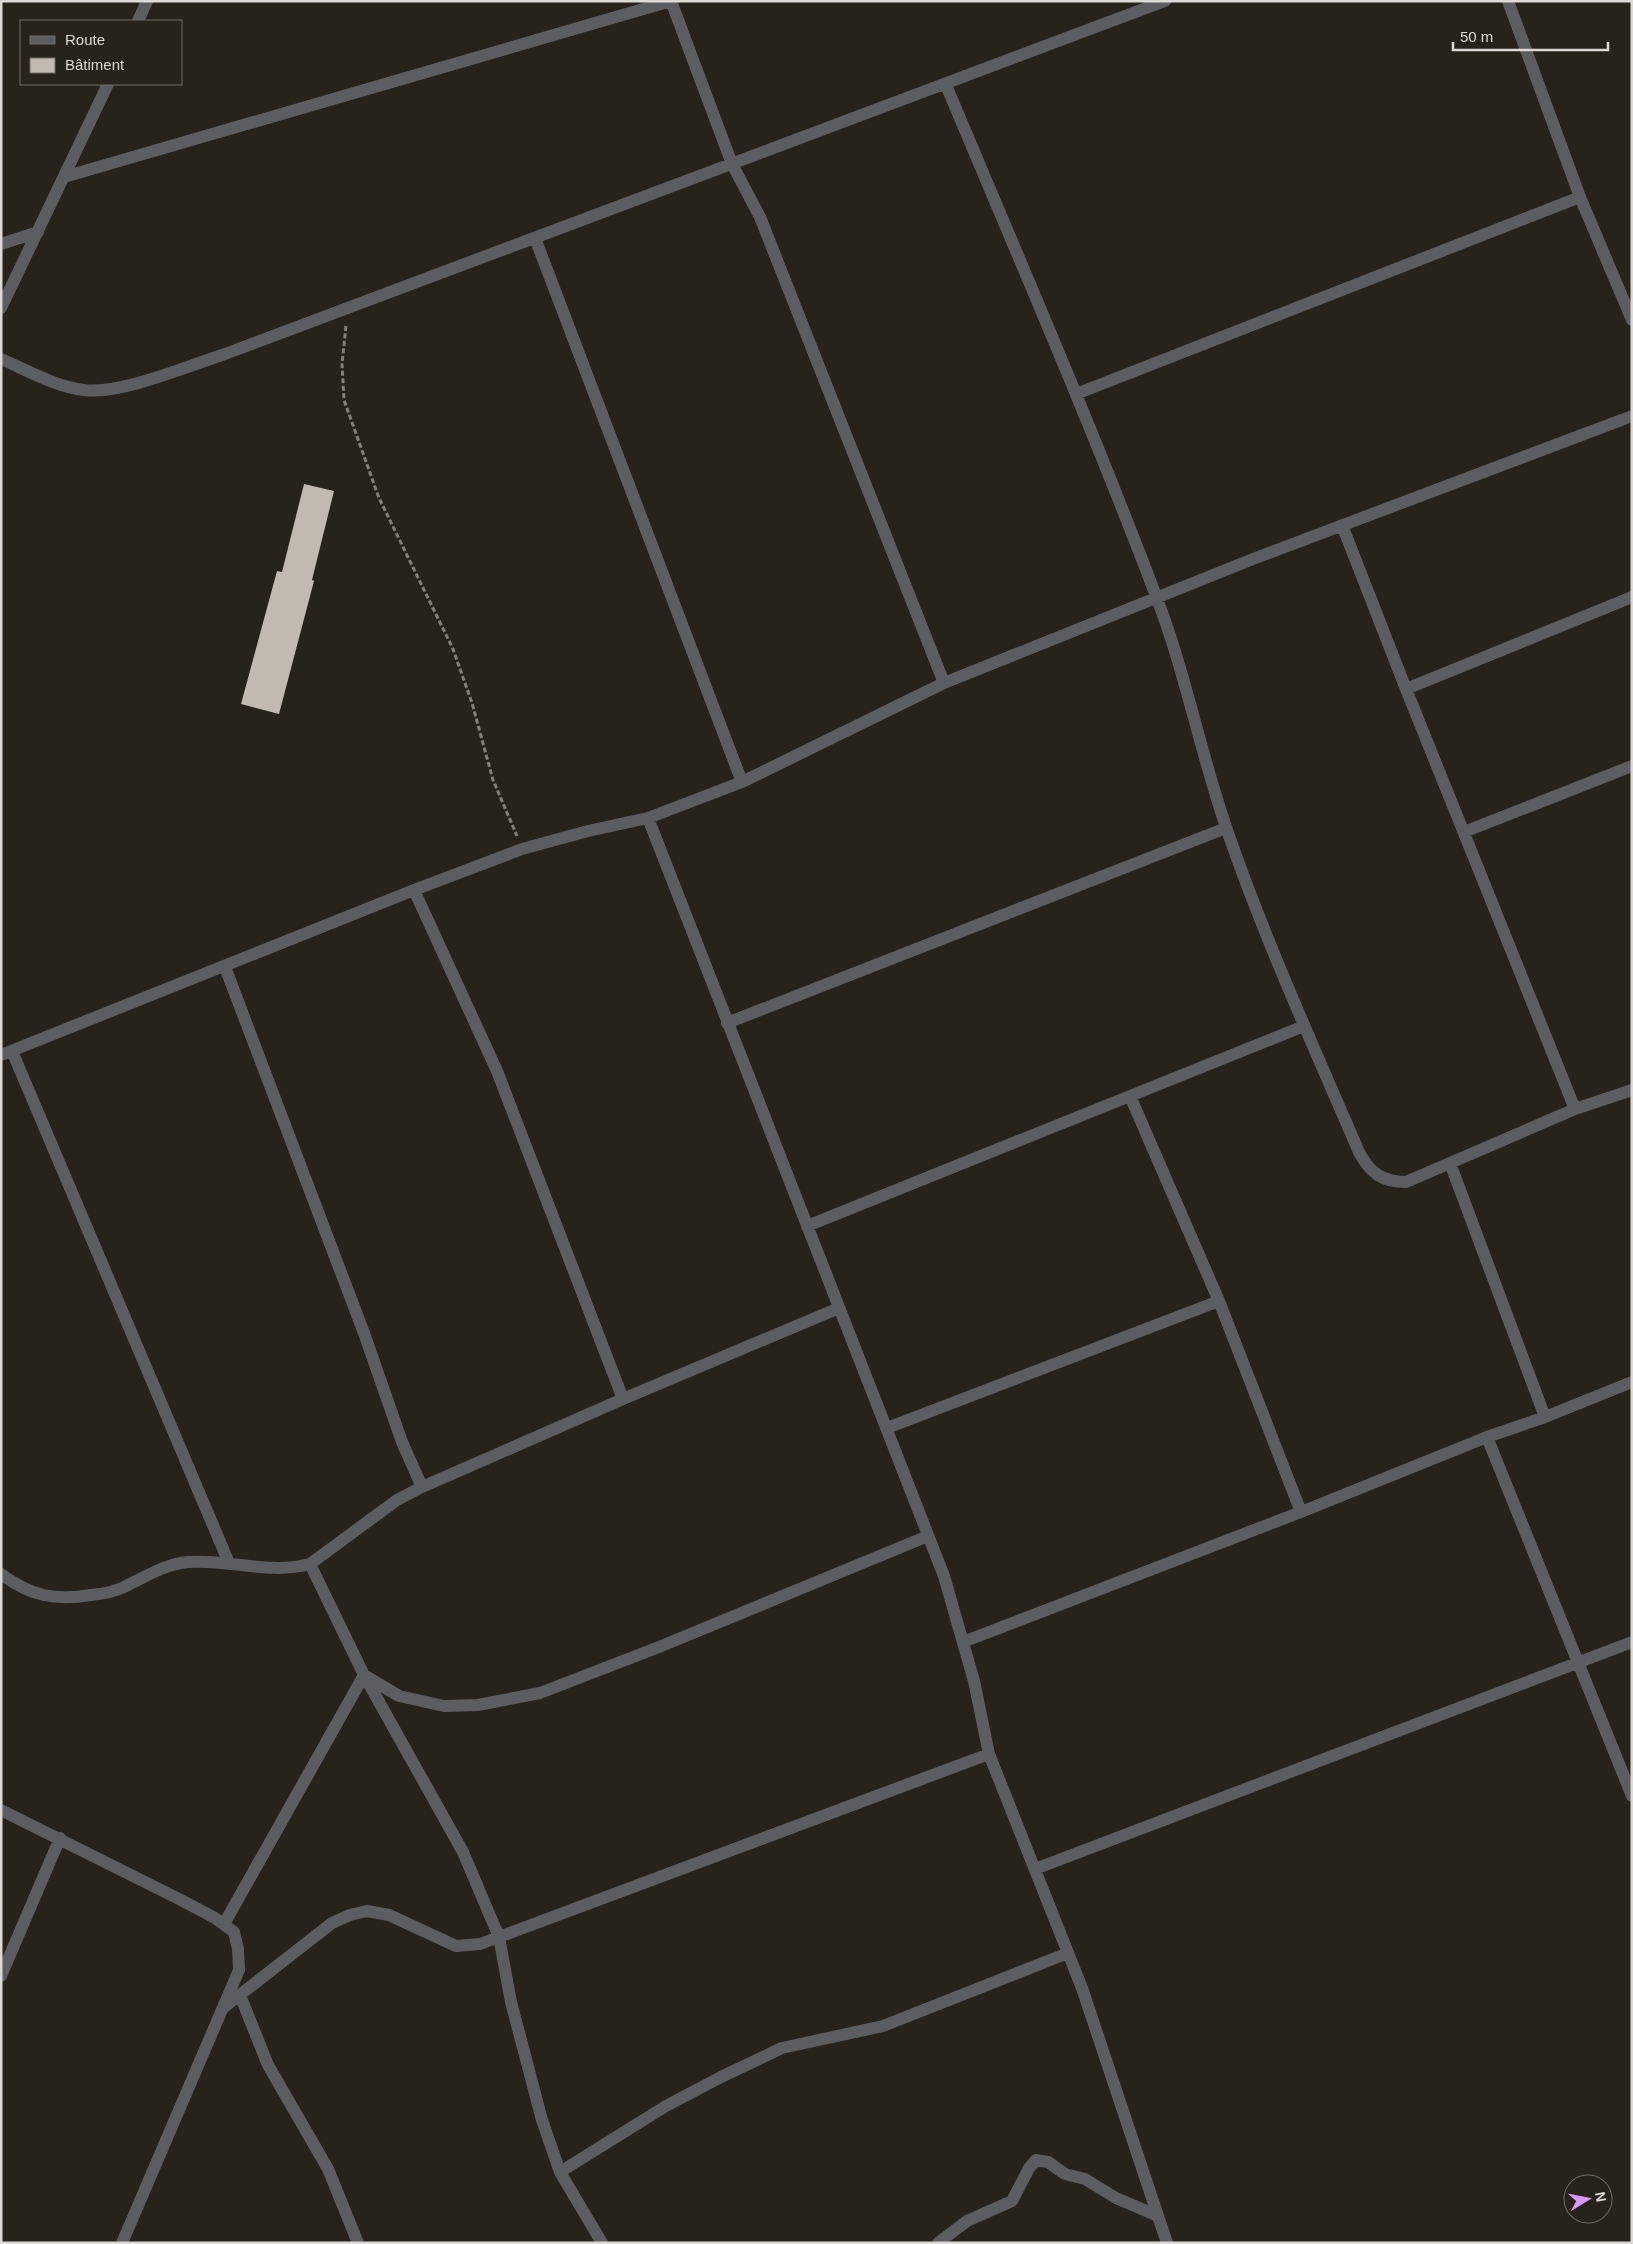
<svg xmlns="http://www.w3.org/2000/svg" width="1633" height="2244" viewBox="0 0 1633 2244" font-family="Arial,sans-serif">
<rect width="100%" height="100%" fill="#27221a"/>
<path fill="#c2bab1" d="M304 484 334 491 312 580 314 581 279 714 241 704 277 571 282 572Z"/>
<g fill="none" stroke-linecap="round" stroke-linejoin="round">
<path stroke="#848079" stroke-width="3" stroke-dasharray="5 2.5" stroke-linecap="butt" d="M346 326 342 364 344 400 379 498 453 649 472 703 493 780 517 836"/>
<path stroke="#5b5d61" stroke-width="12" d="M1508 1 1580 197 1632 320
M138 21 147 1
M946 85C1017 254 1091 424 1156 596 1185 671 1200 751 1226 827 1264 938 1313 1045 1359 1152 1370 1173 1382 1182 1406 1182L1575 1109 1632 1090
M64 177 671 1 732 164 760 217 944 683
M535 238 742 782
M1 244 38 232
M1 308 108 84
M1 359C27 370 56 387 84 390 120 395 188 366 225 354L1165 1
M1076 394 1580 197
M1342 525 1406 689 1575 1109
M1406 689 1632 597
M648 818 944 1576 974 1681 989 1754 1082 1988 1167 2243
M1464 832 1632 766
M414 890 497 1071 623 1399
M225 967 364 1333 402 1442 422 1487
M727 1023 1226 828
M12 1051 229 1563
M1 1055 414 890 522 849 588 831 648 818 742 782 944 683 1253 559 1632 416
M1130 1096 1219 1301 1301 1512
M1450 1163 1545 1417
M807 1226 1304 1026
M887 1428 1219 1301
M1487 1437 1632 1796
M310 1564 364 1675 463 1852 499 1937 511 2002 542 2120 560 2172 602 2243
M1 1574C31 1596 55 1601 91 1595 102 1594 114 1592 124 1587 145 1577 165 1564 188 1562 229 1559 269 1575 310 1564L397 1500 422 1487 623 1399 839 1308
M963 1642 1301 1512 1487 1437 1545 1417 1632 1382
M1 1810 181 1900 215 1918 234 1932 238 1949 239 1970 122 2243
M1035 1869 1632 1642
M224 1924 364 1675 399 1696 444 1706 478 1705 540 1693 659 1647 928 1536
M1 1976 60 1838
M240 1995 268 2065 328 2169 358 2243
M223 2008 332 1923 350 1915 367 1911 389 1915 456 1946 480 1944 989 1754
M560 2172 666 2106 721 2077 782 2048 883 2026 1068 1953
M938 2243 967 2221 1012 2201 1029 2168 1036 2160 1048 2162 1065 2174 1085 2179 1116 2198 1158 2216"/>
</g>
<rect width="1633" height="2244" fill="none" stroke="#dddad5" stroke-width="5"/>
<rect x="20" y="20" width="162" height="65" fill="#27221a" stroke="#706c65"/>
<rect x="30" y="36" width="25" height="8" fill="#5b5d61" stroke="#706c65"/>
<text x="65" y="45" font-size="15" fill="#dddad5">Route</text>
<rect x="30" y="58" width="25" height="15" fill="#c2bab1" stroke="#706c65"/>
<text x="65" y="70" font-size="15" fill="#dddad5">Bâtiment</text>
<g transform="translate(1588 2199) rotate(80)"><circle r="24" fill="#27221a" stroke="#706c65"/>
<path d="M0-4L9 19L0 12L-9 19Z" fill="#d69bfa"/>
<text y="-8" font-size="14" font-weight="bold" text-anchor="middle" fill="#dddad5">N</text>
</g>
<path d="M1453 42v8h155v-8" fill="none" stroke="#dddad5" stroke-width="2.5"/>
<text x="1460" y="42" font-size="15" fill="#dddad5" stroke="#27221a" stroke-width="4" paint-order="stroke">50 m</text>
</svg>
